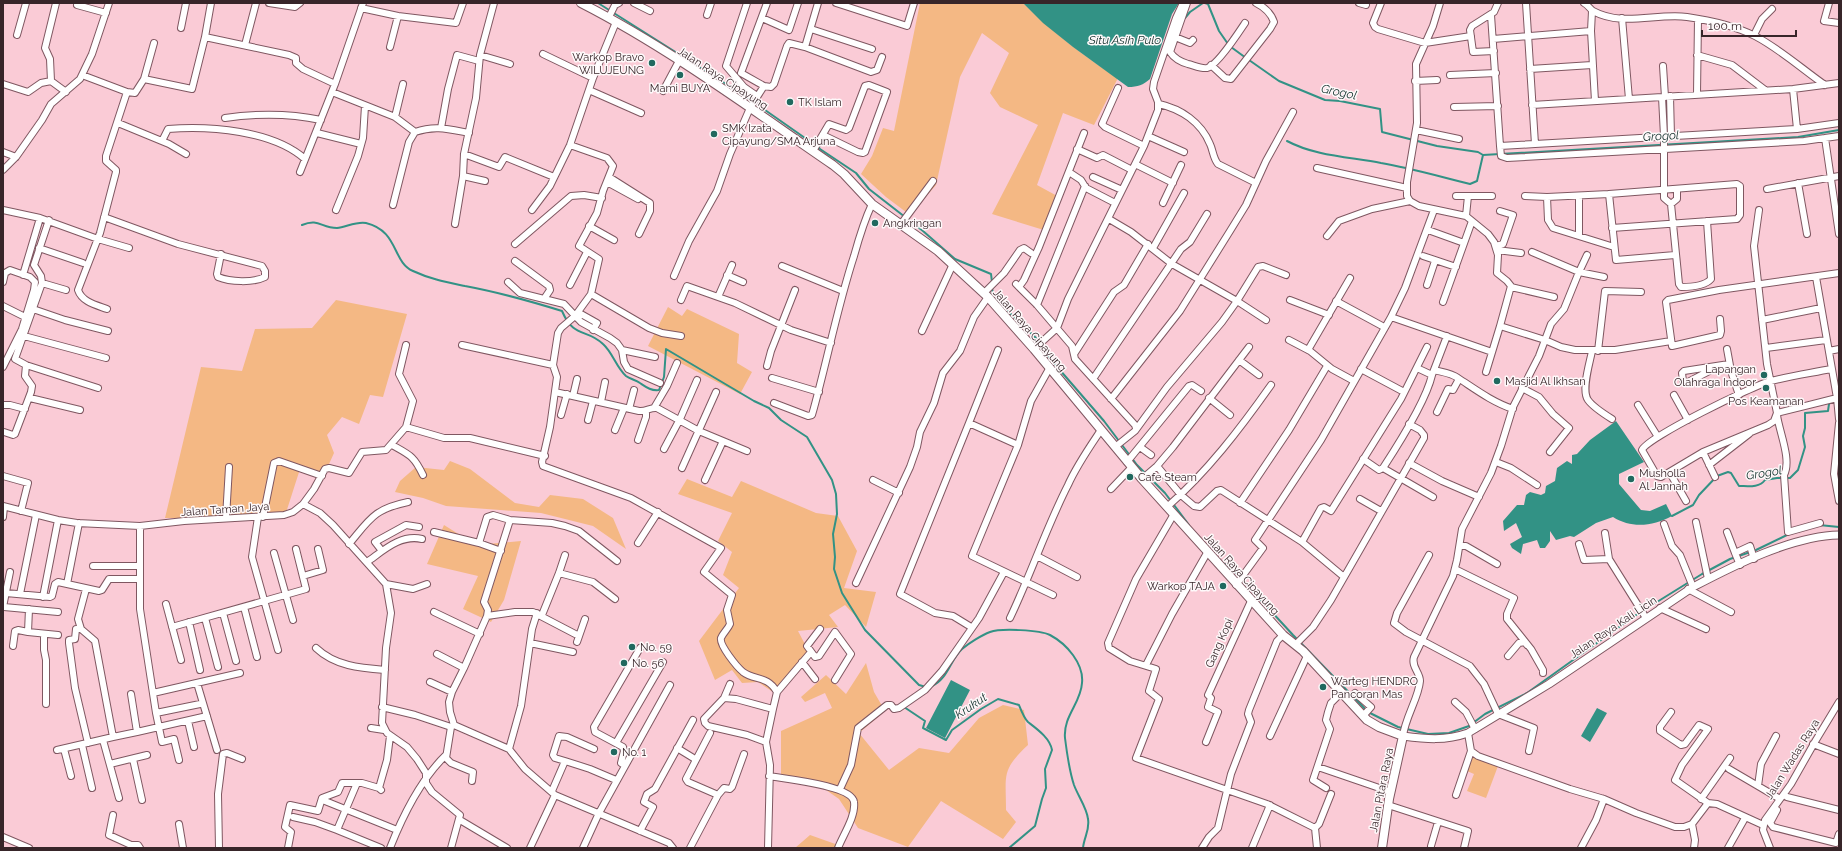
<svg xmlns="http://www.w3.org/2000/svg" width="1842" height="851" viewBox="0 0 1842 851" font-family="Raleway,sans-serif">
<rect width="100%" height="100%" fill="#facbd6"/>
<path fill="#f4b884" d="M920 3H1023C1052 31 1084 57 1118 78L1094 125 1063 113 1037 185 1059 197 1047 231 992 214 1038 125 1000 107 990 93 1009 53 982 33 960 77 936 185 910 215 886 197 861 174 872 156 883 128 894 131Z
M336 300 407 314 383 397 370 395 359 424 342 417 327 435 334 453 325 473 300 469 284 519 165 518 201 367 242 371 255 329 312 328Z
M668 307 682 316 687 309 739 334 737 363 752 372 740 394 648 346Z
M450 461 470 469 515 503 539 507 550 495 583 499 613 518 626 549 593 526 541 513 446 506 423 498 395 492 400 481 416 467 444 470Z
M687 479 732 497 741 481 816 513 838 516 857 551 844 588 876 592 866 627 845 605 829 615 838 627 798 631 808 650 773 692 758 682 742 683 732 670 715 680 699 641 739 588 723 575 732 552 718 541 732 513 678 494Z
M444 525 476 545 521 541 504 600 491 622 463 609 478 576 427 564Z
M866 663 874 692 885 711 859 733 889 770 919 748 949 753 979 718 1003 705 1024 710 1028 745C1001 770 1006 775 1006 810L1016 822 1003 839 941 801 908 847 858 828 839 799 816 783 781 776V731L832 708 825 693 805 702 801 697 826 675 846 694Z
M1472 756 1498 766 1486 798 1467 791 1474 774 1467 771Z
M810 835 841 846 840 848H795Z"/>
<path fill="#329285" d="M1023 3H1179L1172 14 1150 79C1143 85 1138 87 1128 87L1073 47 1043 23Z
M1616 421 1644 462 1619 474V484L1641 510 1650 511 1666 504 1672 516C1653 526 1632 529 1613 517L1596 523 1574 537 1570 536 1556 540 1550 531V541L1545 548H1540L1537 540 1523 544 1521 554 1512 548 1510 544 1522 537 1516 523 1504 531 1503 521 1517 505H1524L1526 495 1530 492 1541 495 1545 493 1546 486 1555 481 1557 468 1567 461 1572 464V455L1577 454 1590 440Z
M951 680 970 690 945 738 926 728Z
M1597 708 1607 713 1590 742 1581 736Z"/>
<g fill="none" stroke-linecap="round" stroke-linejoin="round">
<path stroke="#329285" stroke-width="2" d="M598 3 745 96 805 138 814 142 820 149 856 173 869 189 923 231 955 259 991 274 992 282
M1205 3 1208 4 1219 31 1228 44
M1185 18 1190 12 1203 3
M1231 47 1246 58
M1249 60 1279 81 1325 100 1340 101 1380 109 1382 132 1437 146 1478 152 1483 155
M1287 141C1315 156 1350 157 1381 163 1411 168 1441 177 1470 184L1477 181 1483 155 1798 137 1839 130
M302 225C319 218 321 228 337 228 346 227 357 221 366 223 399 231 392 262 413 271 430 279 446 282 465 286 497 292 530 301 562 311 574 339 586 328 603 344 613 353 616 367 626 376 630 379 636 380 640 383 646 387 651 391 659 390L664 377 666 349 754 401 769 408 781 420 807 437 832 480 836 494 837 514 833 534 835 557 834 569 842 593 865 630 919 685 926 687
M992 286 993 297 1036 338 1046 354 1104 421 1137 465 1165 493 1189 525
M1839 382H1837L1839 387
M1672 516 1693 505 1699 495 1717 476 1728 472 1731 473 1739 486C1748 486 1759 488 1765 480L1777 478H1790L1798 470 1805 447 1803 436 1805 428V413L1828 411 1829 404 1833 401
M1819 525 1839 527
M1221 561 1235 572 1293 635 1368 712 1398 727 1428 734 1449 733 1469 726 1485 714 1527 693 1636 615 1702 574 1730 559 1756 550 1789 534
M932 686C948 679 950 660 962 649 969 643 982 635 990 632 1001 628 1040 630 1050 635 1067 644 1084 664 1082 683 1081 703 1063 716 1065 738 1067 754 1069 770 1074 785 1078 796 1087 808 1088 819 1090 830 1084 837 1083 848
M904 707 925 721 923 728 946 740 952 730 981 709 998 699 1019 705C1021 710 1024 718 1028 722 1037 729 1050 738 1052 750L1045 769 1046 788 1042 799 1035 826 1009 848"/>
<g stroke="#7f5761" stroke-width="8">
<path id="minor" d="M56 3 45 48 50 59 51 81 66 92
M269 3 295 7 300 3
M634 3 650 11
M747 3 726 66 744 87 757 96
M767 3 741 73 764 86 771 87 774 84 787 46 789 43 805 47 871 72 877 70 882 57
M836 3 907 26 914 3
M1187 3 1170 52C1174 58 1181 62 1188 64 1193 65 1201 69 1207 68 1217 66 1239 32 1245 23
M1359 3 1366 5
M1381 3 1373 23 1375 27 1378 29 1425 43 1471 36
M1440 3 1433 26 1416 64 1417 123 1407 182V196L1410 201 1419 206 1466 216 1488 234 1494 242 1498 255 1497 273 1507 281 1511 286 1500 326 1545 340 1561 347 1575 350H1615L1671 341
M1526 3 1535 144 1797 129 1839 123
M1584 3C1588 5 1590 9 1593 11 1622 27 1656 13 1687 17 1708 20 1735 26 1755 36 1780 49 1802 69 1825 85
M1829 3 1824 21 1839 23
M77 5 106 13
M361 8 398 16 456 23 463 3
M1592 11 1591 31 1595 101
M707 15 711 3
M1491 15 1500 146
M609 17 615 5 619 3
M762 18 789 30 798 3
M1622 18 1629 99
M181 28 186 3
M811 29 872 49
M17 35 26 3
M1754 35 1762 19 1772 9
M205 37 289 55 296 58V63L303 69 335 84 363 3
M1175 37 1190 43 1193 40
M1493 39 1591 31
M245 45 256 3
M390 47 398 16
M805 47 818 3
M1494 51 1473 52 1470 30 1472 26 1494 12 1498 3
M543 54 593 78
M480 55 510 64
M1697 55 1732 65 1765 90
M1211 65 1225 78 1231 79 1270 29 1274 22C1271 13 1264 7 1256 3
M1663 66 1665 97
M1530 69 1592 65
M82 75 127 92 106 156V161L116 170V172L100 233 78 290C82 302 96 305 107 309
M1450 75 1496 73
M144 79 192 89 205 37 211 3
M1415 81 1437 80
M3 84 28 92 41 83 51 81
M1118 88 1102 124 1105 127 1144 146
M1793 89 1797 129
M589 90 641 113
M663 91 679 61
M127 92 135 93 144 79 154 43
M332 92 395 117 415 132
M1697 94 1698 19
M1670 96 1671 136
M1662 97 1664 136V198L1671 204
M1159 104C1181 109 1201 122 1210 144 1213 150 1213 158 1218 164L1256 183
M1532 105 1793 89 1839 83
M1454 107 1498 106
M395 117 403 84
M225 118C259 113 288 113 321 120
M118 123 169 144 186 154
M441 128 448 89 457 55 479 61
M1416 130 1459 139
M317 133 361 144
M1148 136 1184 152
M1825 138 1839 234
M162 141 168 129C210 126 272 130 305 159
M1535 144 1500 146 1501 156 1507 158 1804 141 1839 136
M570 145 607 158 613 166 603 191 597 213 579 246 599 259 591 294 575 316 561 328 558 333 553 365 557 377 550 427 542 462 543 466 631 498 721 548 704 572 732 595 727 610 730 624C728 629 723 633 721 638 719 645 737 667 743 672 755 681 767 675 777 692
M1077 149 1097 158 1103 155 1132 170
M813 151 829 124 846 130 849 128 865 86 869 85 887 92 865 152 863 153 858 152 823 135
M3 152 16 157
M464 154 499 167 505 157 554 177
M1135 164 1173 183
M1317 168 1407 188
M3 170 16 157 42 120 51 104 80 79 92 54 109 3
M300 172 335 84
M1069 172 1081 180 1086 188 1115 203
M463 176 485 181
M609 177 650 203V211L639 234
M1093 177 1122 190
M607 182 638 199
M1798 183 1807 234
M1677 189V199L1671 204 1679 284 1681 287C1690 287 1705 286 1711 279L1707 221
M1767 189 1839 176
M1609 194 1616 260 1675 255
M1456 196H1492
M1525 196 1547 197
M1163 203 1181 165
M393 205 409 142 415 132C435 125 448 129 469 133
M3 210 40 218 98 239 129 248
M336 210 358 156 363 138 365 106
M532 210 550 186 570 145 593 78 616 22
M1759 210 1754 246 1767 364 1777 413 1837 398
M1466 216 1468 196
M104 217 178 244 262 266 265 271V277C253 283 230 282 218 277L217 274 221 254
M1109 219 1131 232 1172 264 1237 301 1266 320
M455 224 463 176 464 154 476 98 480 55 494 3
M901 224 933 181
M589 226 614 240
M1612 228 1737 219 1740 215V186L1737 184 1609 194 1547 197 1548 220 1553 228 1614 247
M1428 230 1464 243
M1327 236 1339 221 1372 209 1410 201
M1579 236V196
M515 244 571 196 584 195 602 198
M1496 246 1503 244 1513 215 1500 211
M39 248 83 263
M1153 248 1184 193
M1497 250 1521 253
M1532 252 1579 272 1587 255
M1423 256 1456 267
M515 261 549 286 550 290 544 299
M732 265 718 297 735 303 791 330 831 343
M782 266 843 291
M23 275 40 218
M727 275 743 282
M674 276 689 241 717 191 730 154 750 108 764 86
M1816 277 1837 398 1839 419
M3 282 5 273 10 270 30 277 35 282 34 290 22 329 3 367
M508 282 520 293 564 304 581 322 610 338 617 343 622 350 655 357
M42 283 66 290
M1016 284 1037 305 1072 346 1075 359 1135 425 1136 428
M570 285 587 252
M1427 285 1435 261
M1019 287 1024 280 1039 247 1084 133
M1511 287 1554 297
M984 293 1004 273 1020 250 1024 248 1031 253
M591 294 649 328 662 333 681 336
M681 300 687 286 718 297
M1290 300 1329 315
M1336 301 1384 327
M1443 302 1472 221
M1037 305 1085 186
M3 306 25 317
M33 309 65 320 108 331
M1391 317 1492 352
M578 319 581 314 597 323 593 330
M1720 319 1721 331 1720 335 1672 346 1666 302 1668 300 1719 290 1839 273
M1762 320 1821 308
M922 331 953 264
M24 336 106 358
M1289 340 1310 351 1332 369 1354 381
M462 345 553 365
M1766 348 1826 340
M1034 349 1057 328 1068 299 1144 146 1158 110V102L1153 89 1154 82 1176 18 1183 3
M1727 349 1731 371 1739 395
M622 350 624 362 628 369 660 383
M1308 350 1350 278
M1592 351C1590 362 1581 390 1588 400 1593 407 1604 414 1612 419
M1598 351 1605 291 1641 292
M1829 351 1839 349
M1074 354 1114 292 1124 285 1148 244
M1239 360 1259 375
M26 365 98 388
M767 366 771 351 795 290
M1717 367 1688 382 1683 381 1682 373 1684 371 1729 364
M1417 368 1432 375 1447 336
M1049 369 1031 401 1018 445 972 556 1053 595
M1361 369 1404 392
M1434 370C1441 372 1451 373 1458 378 1475 389 1492 402 1513 409
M1486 372 1500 326
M772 378 819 392
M1093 379 1181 249 1190 242 1207 214
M1522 388 1539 397 1553 414 1569 428 1550 452
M555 392 639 411C646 412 650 407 657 408L699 431 747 451
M1674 395 1688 420
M573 396 577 379
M30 398 80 410
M1209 398 1230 415
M1111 399 1180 311 1230 231 1246 205 1266 161 1293 112
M601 402 605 382
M774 403 808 416 812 415C827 362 837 308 854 256 859 238 864 221 872 204
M3 405H10L25 409
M1638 405 1658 437
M654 408 667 386 677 363
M629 409 634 390
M1437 412 1448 389 1453 390 1459 379
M1777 413 1774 421 1768 425 1703 452 1661 477 1657 476 1642 450C1646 438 1754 385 1771 381 1791 376 1811 373 1831 369
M561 415 567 394
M1777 415C1779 431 1792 460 1784 475L1788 532 1820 523
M588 420 593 401
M969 423 998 350
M1839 423 1834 474 1839 501
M406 427 444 438H470L545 456
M615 430 624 408
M4 432 13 435 15 434 31 392 32 386 25 376 26 365 15 359 42 283 41 276 34 265 49 220
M638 440 646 417V411
M392 445C410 455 414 456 423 475
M1115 447 1135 431 1167 387 1222 322 1237 301 1258 267 1263 266 1286 275
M1140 447 1151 455
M664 449 680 419 697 380
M1703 452 1715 477
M1363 459 1379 470 1383 468 1433 497
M1127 462 1189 386 1192 385 1201 391
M1496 462 1511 468 1537 485
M1409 463 1442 481 1479 497
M1709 465 1749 434
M1157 466 1181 495 1194 506 1200 507 1217 491 1221 490 1302 542 1344 577
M682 468 716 392
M1383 468C1398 445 1426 401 1432 375
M1670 473 1686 501
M3 476 28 483 21 511
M1142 479 1157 466 1173 447 1249 347
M705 480 723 441
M873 480 899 493
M1111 489 1131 468
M1360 499 1381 511
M1240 503 1289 430 1327 366
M303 504 320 513 333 525 386 584 391 613 386 648 382 723 387 733 407 747 417 759 426 773V783L432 792 460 815 451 848
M3 506 58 520 77 523 140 526 184 521 284 515 293 512 303 504 314 489 325 469 329 468 349 473 362 452 386 450 406 427 413 401 399 374 406 345
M1167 507C1207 472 1240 429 1271 385
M1174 514 1136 579 1108 643 1109 648 1130 661 1156 669 1149 691 1159 699 1136 758 1267 804 1315 828 1317 848
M3 517 4 507
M258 517 252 557 278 650
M263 517 274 463 279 461 322 476
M226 518 229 467
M1696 522 1708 579
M1664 524 1672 546 1680 555 1693 587
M140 526V609L156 713
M434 532 479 543 501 551
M1727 532 1735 553
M1605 533 1609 559 1646 618
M1302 542 1321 508 1324 507 1331 511 1401 399 1427 347
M479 543 487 517 493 515 510 520 552 523 565 526 579 531 617 561
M638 543 658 512
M349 544C370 519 374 509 408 502
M1579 544 1584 560 1609 559
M1460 546H1466L1497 564
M382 551 375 542 406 525 419 527
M274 553 293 620
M1429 555 1397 613 1394 623 1406 632 1470 666 1484 684 1498 714 1534 728 1529 751
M1037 556 1077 577
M367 562C383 551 400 534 422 539
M1740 565 1735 553 1750 546 1754 559
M93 566H140
M1455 569 1514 598 1507 614V619L1531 649 1543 670V673
M559 573 593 582 615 599
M303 576 323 570 318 549
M856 583 910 467 917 447 920 432 934 403 943 373 960 351 974 317 988 297
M67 584 79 523
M386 584 413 589 427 584
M1236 585 1263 548 1255 540 1321 440 1391 317 1405 288 1434 210
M1688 589 1731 612
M6 593 50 597 52 596 55 584 58 582 99 591 102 590 109 579H140
M20 594 36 515
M43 597 58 520
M264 601 306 589 296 549
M166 604 181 660
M3 607 10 572
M4 607 58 612
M244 607 257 657
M1660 608 1706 629
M29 609 28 632 58 635
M434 612 480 634
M223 613 236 661
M542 615 559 573 565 555
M487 616 488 610 484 602 510 520
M205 618 218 667
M1010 618C1031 574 1046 528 1068 485 1077 465 1089 448 1101 430
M189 622 200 670
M172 627 264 601
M971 627 953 616 935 613 900 594 969 423 1018 445
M81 629H76L75 639 69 640V643L75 688 88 743
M820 629 807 646 815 657 819 656 835 632 851 654 835 680
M44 634V650L46 660V704
M577 642 585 619
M530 643 573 652
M1295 645 1313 627 1331 600 1424 438V435L1420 430 1409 424
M13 646 15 631 18 630 28 632
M316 648C335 666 360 668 385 670
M437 654 464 668
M1508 656 1519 643 1525 642 1527 645
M802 662 815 679
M1146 665 1172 614 1207 553
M430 682 452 692
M197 683 217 750
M153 693 240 673
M1355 693 1371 707 1363 716
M724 698 730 684
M1455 702 1466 712 1475 729
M382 707 415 715 451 727 454 725 509 749 525 769 555 795 669 843 673 848
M1671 712 1660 727V731L1681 745 1685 744 1699 725 1708 729 1682 765 1675 780 1708 803 1717 804 1763 825
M188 721 194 747
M454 725 450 712 449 702 452 692 464 668 487 616 515 612H533L579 636
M451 727 446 758 451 763 473 772 472 781
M371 728 384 730
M137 732 207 716
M1468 733 1471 751 1478 756 1570 789 1604 799 1636 813 1675 827H1684L1692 824 1708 803
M1270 736 1307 656
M1403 736C1405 718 1419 697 1420 681 1420 672 1411 667 1414 657L1453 576 1457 560 1462 529 1491 473 1501 446 1513 407 1539 356 1551 324 1564 309 1579 272 1604 277
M1776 736 1761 764 1758 786 1780 799
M113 737 137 732 131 694
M103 740 119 798
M766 742 747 735 708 726 705 723 704 719 724 698 736 699 773 709
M1206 742 1218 712 1208 707 1211 698 1208 695 1251 601
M616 743 663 662
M1813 744 1839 754
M82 745 92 788
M677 748 695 759
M64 749 71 776
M509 749 521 706 532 629 537 613
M57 750 113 737 95 641 81 629 78 619 86 589
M133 759 142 800
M179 760 174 739 162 742 156 713 200 704
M565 761 555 758 553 755 559 736 567 737 594 749
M110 764 147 755
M624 765 621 763 624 751 623 747 595 732 594 727 640 648
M1318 767 1391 792
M1729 769 1758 786
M769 776C784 779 852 785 854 802 856 816 843 835 838 848
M1326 788 1313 780 1330 729 1326 720 1328 712 1331 703 1341 693
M840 789 851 765 858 728 887 705H891L894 709 899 708 925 690 942 671 979 618 1004 572
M381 790 379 788 387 760 390 736
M552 791 565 761 590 769 616 780
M718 795 724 788 730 789 732 787 744 754
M1456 795 1471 751
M1787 797 1839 810
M1701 799 1730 758
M325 801 397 830
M1388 805 1468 831 1464 848
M1777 810 1770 823 1773 827 1836 843 1839 834
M113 815 109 835 131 845H138L140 848
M293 817 315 822 337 830 357 783H362L379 788
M460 820 507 848
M179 824 183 848
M1692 824 1695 840 1694 848
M1315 828 1319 824 1331 794
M337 830 381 848
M640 831 653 807 644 802 647 794 655 789 693 720
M3 837 29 848
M1431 846 1438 822
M219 848 218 794 223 754 227 753 242 759
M288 848 291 832 285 827 290 805 318 811 322 798 338 792 342 783H357
M390 848C403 815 420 780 446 755
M530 848 555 795
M583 848 599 813 670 685
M690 848 718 795 688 782 686 779 710 733
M768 848 770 765 766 742 773 709 777 692 811 652
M1202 848 1209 837 1218 828 1231 774 1251 722 1248 714 1249 710 1277 641 1283 635
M1252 848 1270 805
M1581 848 1596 820 1604 799
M1728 848 1745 818
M1770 848 1763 830 1765 820 1791 784 1816 740 1839 702"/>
</g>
<g stroke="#7f5761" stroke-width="9">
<path id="tertiary" d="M1403 736C1426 739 1445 741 1468 733L1549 684 1693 587C1735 565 1792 536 1839 535"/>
</g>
<g stroke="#7f5761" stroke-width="10">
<path id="secondary" d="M581 3C669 48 751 109 833 165L844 174 872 204 938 251 988 297 1034 349 1142 479 1283 635 1303 651 1367 720 1379 727 1403 736 1389 799 1382 848"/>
</g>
<use href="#minor" stroke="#fff" stroke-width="6"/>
<use href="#tertiary" stroke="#fff" stroke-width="7"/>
<use href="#secondary" stroke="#fff" stroke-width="8"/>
</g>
<g fill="#20695f" stroke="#fef9fa" stroke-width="1.5">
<circle cx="652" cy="63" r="4"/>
<circle cx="680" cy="75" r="4"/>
<circle cx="790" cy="102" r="4"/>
<circle cx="714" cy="134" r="4"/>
<circle cx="875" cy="223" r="4"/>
<circle cx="1764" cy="375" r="4"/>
<circle cx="1497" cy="381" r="4"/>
<circle cx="1766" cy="388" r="4"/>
<circle cx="1130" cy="477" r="4"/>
<circle cx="1631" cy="479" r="4"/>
<circle cx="1223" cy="586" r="4"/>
<circle cx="632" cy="647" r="4"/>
<circle cx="624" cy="663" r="4"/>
<circle cx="1323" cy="687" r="4"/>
<circle cx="614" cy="752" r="4"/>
</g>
<g text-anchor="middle" stroke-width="3" stroke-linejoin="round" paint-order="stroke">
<g font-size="11" fill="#372529" stroke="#fef9fa" text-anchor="start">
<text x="644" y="61" text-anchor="end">Warkop Bravo<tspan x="644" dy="13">WILUJEUNG</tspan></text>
<text x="680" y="92" text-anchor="middle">Mami BUYA</text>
<text x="798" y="106">TK Islam</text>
<text x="722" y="132">SMK Izata<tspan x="722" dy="13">Cipayung/SMA Arjuna</tspan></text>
<text x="883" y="227">Angkringan</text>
<text x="1756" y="373" text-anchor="end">Lapangan<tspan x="1756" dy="13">Olahraga Indoor</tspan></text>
<text x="1505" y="385">Masjid Al Ikhsan</text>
<text x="1766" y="405" text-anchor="middle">Pos Keamanan</text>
<text x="1639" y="477">Musholla<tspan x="1639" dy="13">Al Jannah</tspan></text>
<text x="1138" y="481">Cafe Steam</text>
<text x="1215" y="590" text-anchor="end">Warkop TAJA</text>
<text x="640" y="651">No. 59</text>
<text x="632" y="667">No. 56</text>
<text x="1331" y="685">Warteg HENDRO<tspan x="1331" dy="13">Pancoran Mas</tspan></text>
<text x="622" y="756">No. 1</text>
</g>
<g font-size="11" fill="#372529" stroke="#fef9fa">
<text transform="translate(723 78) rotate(33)" y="4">Jalan Raya Cipayung</text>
<text transform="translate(1030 330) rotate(49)" y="4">Jalan Raya Cipayung</text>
<text transform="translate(225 509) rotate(-4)" y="4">Jalan Taman Jaya</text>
<text transform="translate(1242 574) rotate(48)" y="4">Jalan Raya Cipayung</text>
<text transform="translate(1613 627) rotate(-34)" y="4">Jalan Raya Kali Licin</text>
<text transform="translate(1219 643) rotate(-66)" y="4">Gang Kopi</text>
<text transform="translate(1792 759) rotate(-58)" y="4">Jalan Wadas Raya</text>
<text transform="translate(1381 790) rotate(-79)" y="4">Jalan Pitara Raya</text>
</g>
<g font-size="12" font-style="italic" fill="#14312d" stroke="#fef9fa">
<text x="1125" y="44">Situ Asih Pulo</text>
<text transform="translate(1339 92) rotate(12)" y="4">Grogol</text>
<text transform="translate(1661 136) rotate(-3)" y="4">Grogol</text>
<text transform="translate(1764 473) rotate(-9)" y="4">Grogol</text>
<text transform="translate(971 706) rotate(-34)" y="4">Krukut</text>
</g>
</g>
<rect width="1842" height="851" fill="none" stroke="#372529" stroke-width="8"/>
<path d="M1702 30v6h94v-6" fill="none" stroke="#372529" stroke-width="2"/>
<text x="1708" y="30" font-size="12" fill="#372529" stroke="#fef9fa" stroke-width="3" paint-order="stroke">100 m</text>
</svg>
